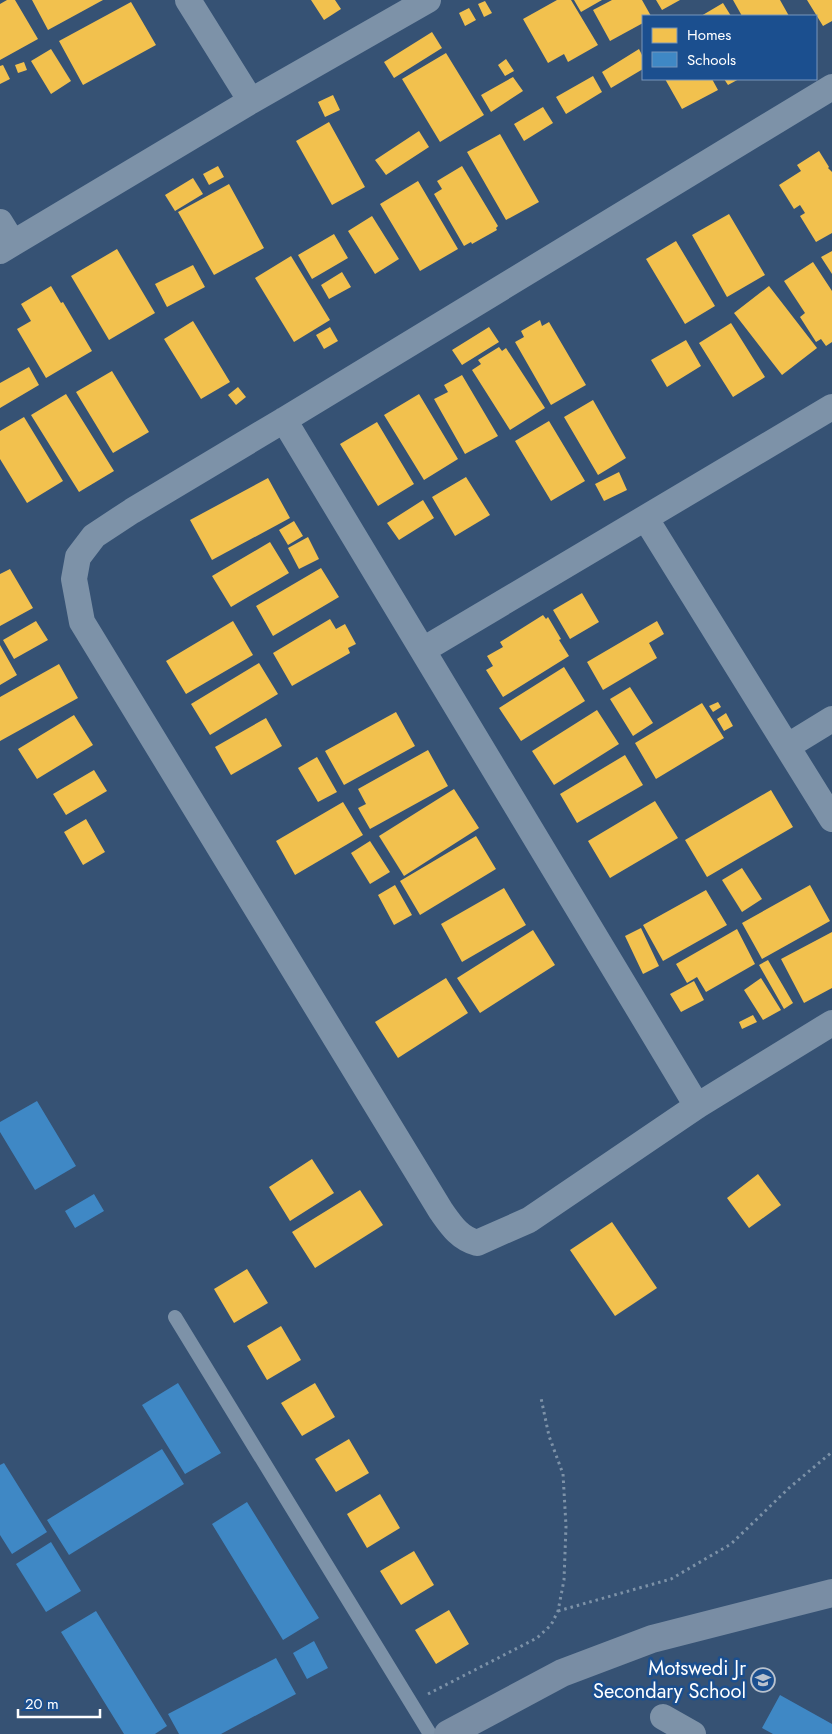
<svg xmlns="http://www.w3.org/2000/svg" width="832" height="1734" viewBox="0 0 832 1734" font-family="Jost,sans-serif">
<rect width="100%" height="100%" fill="#365274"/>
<path fill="#f2c14e" d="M7 0H15L38 39 0 60V4Z
M32 0H103L48 30Z
M311 0H335L341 9 324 20Z
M557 0H571L598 45 568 62 564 54 548 63 523 19Z
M574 0H602L581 12Z
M612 0H642L651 16H643V23L610 41 593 10Z
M656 0H680L662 10Z
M733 0H780L789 16H742Z
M807 0H832V21L823 26Z
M485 1 492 13 484 17 478 4Z
M131 2 156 45 83 85 59 41Z
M723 3 731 16H701Z
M469 8 476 20 465 26 459 13Z
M432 32 442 48 394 78 384 62Z
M51 49 71 81 51 94 31 61Z
M639 49 643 57V69L611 88 602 72Z
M446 53 484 115 440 142 402 79Z
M506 59 514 71 505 76 498 65Z
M24 62 27 70 18 73 15 65Z
M3 65 10 79 0 84V66Z
M593 76 602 92 566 114 556 97Z
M513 77 523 91 491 112 481 95Z
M665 79H712L718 90 682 109Z
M724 79H739L728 85Z
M333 95 340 110 325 117 318 102Z
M543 107 553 123 524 141 514 124Z
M329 122 365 187 332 205 296 141Z
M419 131 429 147 386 175 375 160Z
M500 134 539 202 506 220 467 152Z
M819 151 829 167 828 168 832 172V233L816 242 800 216 805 213 800 205 794 209 779 185 801 171 797 165Z
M218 166 224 177 209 185 203 174Z
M462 166 498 226 496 228 497 230 472 244 471 242 464 246 434 194 442 189 437 181Z
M193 178 203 194 175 211 165 195Z
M418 181 458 249 420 271 380 204Z
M229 184 264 248 214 275 178 212Z
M729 214 765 275 727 297 692 235Z
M372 216 399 259 375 274 348 231Z
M334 234 348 258 312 279 298 255Z
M676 241 715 306 685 324 646 259Z
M117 249 155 313 109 340 71 276Z
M832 251V274L821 257Z
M291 256 330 320 294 342 255 278Z
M813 262 832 291V342L826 346 821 339 816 342 800 317 805 313 784 281Z
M193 265 205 287 167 307 155 284Z
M342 272 351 287 329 299 321 285Z
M51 286 61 303 63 302 92 351 46 378 17 329 31 321 21 304Z
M769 286 817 348 782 375 734 313Z
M540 320 542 326 549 322 586 385 551 405 515 342 524 337 521 331Z
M193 321 230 382 201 399 164 339Z
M731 323 765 377 733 397 699 343Z
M330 327 338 341 324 349 316 335Z
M489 327 499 342 462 365 452 350Z
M686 340 701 366 667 387 651 360Z
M499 347 502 351 506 348 545 408 510 430 472 370 481 364 478 360Z
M29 367 39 385 0 408V383Z
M112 371 149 432 113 453 76 392Z
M462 375 498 436 465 454 434 399 448 392 444 385Z
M238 387 246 397 236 405 228 395Z
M66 394 114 471 79 492 31 415Z
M419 394 458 459 424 480 384 415Z
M593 400 626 458 598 475 564 417Z
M24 417 63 481 27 503 0 459V431Z
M549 421 585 481 551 501 515 441Z
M377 422 414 484 378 506 340 444Z
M619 472 627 490 604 501 595 484Z
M466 477 490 515 455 536 432 497Z
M268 478 290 518 212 560 190 520Z
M423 500 434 518 399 540 387 523Z
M294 521 303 536 288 545 279 530Z
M308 537 319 559 299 569 288 548Z
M270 542 289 573 231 607 212 576Z
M321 568 339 597 273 636 256 606Z
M10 569 33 608 0 626V574Z
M582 593 599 622 570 639 553 610Z
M543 615 546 619 548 617 561 639 559 640 569 656 503 697 486 670 493 666 487 656 503 647 500 642Z
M330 619 336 629 345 624 356 644 348 648 350 653 292 686 273 653Z
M36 621 48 640 14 659 3 640Z
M233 621 253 655 186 694 166 661Z
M657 621 664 634 649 643 657 658 603 690 587 662Z
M0 645 17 675 0 685Z
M259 663 278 694 210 735 191 704Z
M59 664 78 698 0 741V697Z
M564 667 585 701 521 741 499 708Z
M630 687 653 723 633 736 610 699Z
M718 702 721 707 713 712 709 706Z
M702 703 724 738 656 779 635 743Z
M597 710 619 744 554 785 532 751Z
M396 712 415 746 344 785 325 751Z
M726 713 733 726 724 731 717 719Z
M74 715 93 745 37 779 18 749Z
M266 718 282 746 231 775 215 747Z
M428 750 448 786 370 829 358 808 366 804 358 789Z
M625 755 643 785 577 823 560 794Z
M317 757 337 792 318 802 298 768Z
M94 770 107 791 66 815 53 794Z
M454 789 479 828 404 876 379 836Z
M771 790 793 827 707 877 685 840Z
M655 801 678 838 610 878 588 841Z
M343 802 363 835 295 875 276 841Z
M86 819 105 852 83 865 64 832Z
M476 836 496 869 420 915 400 881Z
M370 841 390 872 370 884 351 853Z
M742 868 762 899 742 912 722 880Z
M395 885 412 915 394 925 378 895Z
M810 885 830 921 762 959 742 923Z
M504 888 526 925 462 962 441 924Z
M706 890 727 925 663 961 643 925Z
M641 928 659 966 643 974 625 936Z
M737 929 755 964 706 992 697 977 687 983 676 964Z
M533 930 555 965 480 1013 457 978Z
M832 932V988L804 1003 781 959Z
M768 960 793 1003 784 1009 759 965Z
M446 978 468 1013 398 1058 375 1022Z
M761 978 781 1010 763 1020 744 990Z
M694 981 704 1000 681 1012 670 994Z
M753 1015 757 1022 742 1029 739 1022Z
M312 1159 334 1193 290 1221 269 1187Z
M758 1174 781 1205 749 1228 727 1198Z
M360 1190 383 1225 315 1268 292 1232Z
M612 1222 657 1288 615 1316 570 1250Z
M247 1269 268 1303 234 1323 214 1289Z
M281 1326 301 1360 267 1380 247 1346Z
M315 1383 335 1417 302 1436 281 1403Z
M349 1439 369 1473 336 1492 315 1459Z
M380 1494 400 1528 367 1548 347 1514Z
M414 1551 434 1585 401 1605 380 1571Z
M449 1610 469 1644 436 1664 415 1630Z"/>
<path fill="#3f88c5" d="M37 1101 76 1166 35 1190 0 1132V1122Z
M94 1194 104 1211 75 1228 65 1211Z
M178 1383 221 1453 185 1474 142 1405Z
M162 1449 184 1484 69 1555 47 1520Z
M4 1463 47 1532 12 1554 0 1535V1465Z
M247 1502 319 1618 283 1640 212 1524Z
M51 1542 81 1591 46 1612 16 1564Z
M96 1611 167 1726 155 1734H124L61 1632Z
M314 1641 328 1668 307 1679 293 1653Z
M276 1658 296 1694 221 1734H179L168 1714Z
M780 1695 832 1724V1734H773L762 1728Z"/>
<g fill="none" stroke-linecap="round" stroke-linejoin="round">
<path stroke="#7d92a8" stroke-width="3" stroke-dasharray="2.5 4" stroke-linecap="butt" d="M558 1611 671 1579 731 1544 789 1488 832 1452
M428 1694 537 1638 551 1625 558 1611 564 1580 566 1526 563 1474 549 1436 541 1398"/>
<path stroke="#7d92a8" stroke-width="14" d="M175 1317 430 1734"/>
<path stroke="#7d92a8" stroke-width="26" d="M188 0 251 101
M832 87 284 420 132 511 94 536 78 557 74 579 82 622 441 1211C451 1225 459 1238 477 1243L529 1220 697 1106 832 1023
M0 222 13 243
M0 251 251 101 428 0
M284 420 697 1106
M646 519 832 819
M423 650 832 407
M788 746 832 719
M663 1717 693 1734"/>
<path stroke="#798da4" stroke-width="28" d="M448 1734 562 1673 652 1639 832 1593"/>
</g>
<defs>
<g id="school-ring" transform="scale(1.25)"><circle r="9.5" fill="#1b4f8f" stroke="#b9c2ce" stroke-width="1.5"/><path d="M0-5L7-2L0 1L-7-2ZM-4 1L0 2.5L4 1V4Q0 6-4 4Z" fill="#b9c2ce"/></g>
</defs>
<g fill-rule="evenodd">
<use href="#school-ring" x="763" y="1680"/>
</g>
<g text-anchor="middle" stroke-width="5" stroke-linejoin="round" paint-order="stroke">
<g font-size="20" fill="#fff" stroke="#1b4f8f" text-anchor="end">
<text x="746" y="1675">Motswedi Jr<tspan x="746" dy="23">Secondary School</tspan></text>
</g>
</g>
<rect x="642" y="15" width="175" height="65" fill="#1b4f8f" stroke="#7695bc"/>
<rect x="652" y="28" width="25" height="15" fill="#f2c14e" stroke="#7695bc"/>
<text x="687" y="40" font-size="15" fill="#ffffff">Homes</text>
<rect x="652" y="52" width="25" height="15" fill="#3f88c5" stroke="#7695bc"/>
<text x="687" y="65" font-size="15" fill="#ffffff">Schools</text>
<path d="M18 1709v8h82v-8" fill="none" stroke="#ffffff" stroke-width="2.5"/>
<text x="25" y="1709" font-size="15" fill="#ffffff" stroke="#1b4f8f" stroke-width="4" paint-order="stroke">20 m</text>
</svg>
